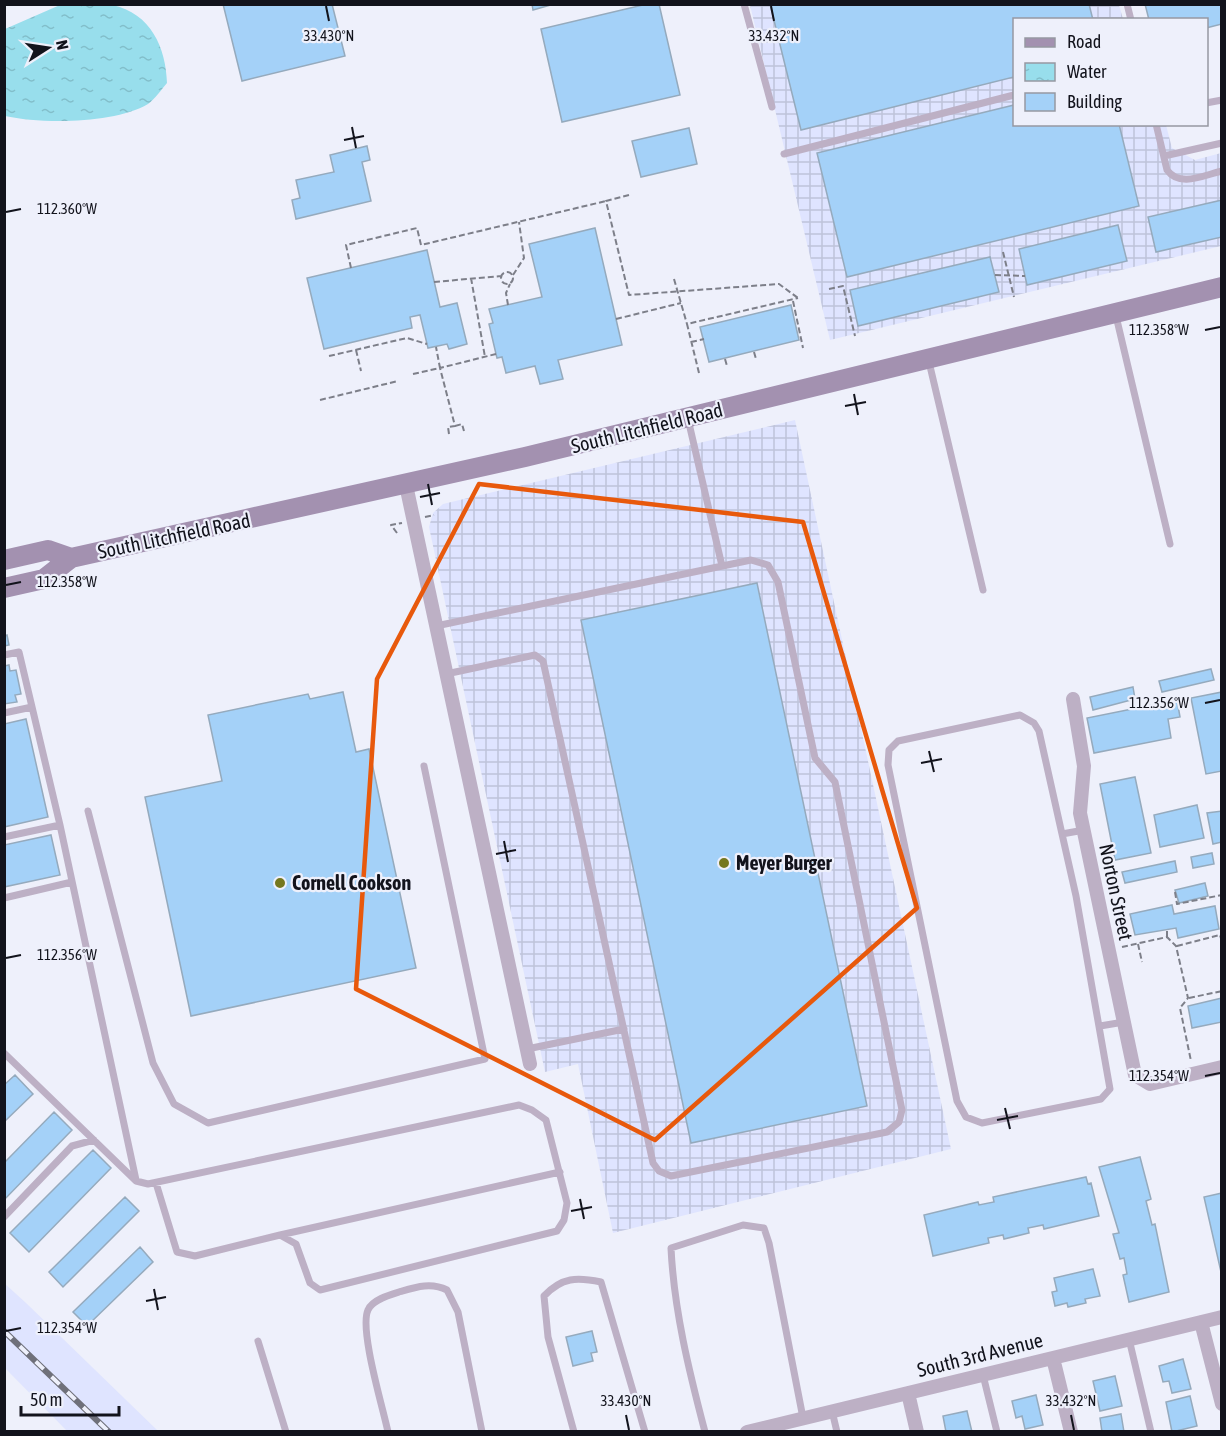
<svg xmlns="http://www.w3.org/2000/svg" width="1226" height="1436" viewBox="0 0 1226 1436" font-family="'Asap Condensed',sans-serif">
<defs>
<pattern id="industrial-grid" width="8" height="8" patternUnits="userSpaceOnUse" patternTransform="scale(1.5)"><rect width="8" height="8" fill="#dfe4ff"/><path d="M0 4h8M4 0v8" fill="none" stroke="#bec3da"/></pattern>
<pattern id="water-ripples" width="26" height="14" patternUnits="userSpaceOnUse" patternTransform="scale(1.5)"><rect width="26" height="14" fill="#98deec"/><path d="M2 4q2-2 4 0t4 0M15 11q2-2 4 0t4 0" fill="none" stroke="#82beca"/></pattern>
</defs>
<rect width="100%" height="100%" fill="#eef0fb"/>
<path fill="#dfe4ff" d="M4 1283 26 1303 158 1431H67L5 1368Z"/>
<path fill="url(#industrial-grid)" d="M750 5H1119L1123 19 1014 20V124L1166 125 1172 148 1195 160 1221 153V246L830 340Z
M795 420 951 1149 613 1233 578 1064 545 1072 429 527 433 513 443 504Z"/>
<path fill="url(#water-ripples)" d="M60 5C76 4 96 1 112 5 151 13 166 48 167 83 161 90 155 99 148 104 115 124 41 124 5 116V29Z"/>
<path fill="#a4d1f8" stroke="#95aabd" stroke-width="1.5" d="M223 4H332L345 56 242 81Z
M532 4H554L533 10Z
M647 4H659L680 95 562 122 541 29Z
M770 4H1089L1093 20H1014V77L801 130Z
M1145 4H1222V24L1206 28V20H1149Z
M1014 105V124H1119L1139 206 847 277 817 153Z
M689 128 697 164 641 177 632 141Z
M367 146 370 160 362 162 371 201 296 219 292 200 300 198 296 180 334 172 330 155Z
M1222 200V237L1156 252 1148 217Z
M1118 225 1127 261 1027 285 1019 249Z
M595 228 622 345 558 360 563 379 540 384 535 366 506 373 502 357 497 358 496 354 489 324 493 323 489 309 542 297 529 244Z
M427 250 440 307 457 303 467 344 449 349 447 344 428 348 420 315 410 317 412 328 324 349 307 278Z
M990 257 999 292 858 326 850 290Z
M791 305 799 340 709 362 700 327Z
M757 583 867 1106 691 1143 581 620Z
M7 635 9 645 4 646V636Z
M9 665 10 671 16 670 21 694 15 695 17 702 4 704V666Z
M1211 669 1214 680 1162 692 1159 681Z
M1133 687 1135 699 1093 710 1090 697Z
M343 692 356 752 369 749 416 968 191 1016 145 797 222 781 208 715 308 694 310 699Z
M1222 692V771L1206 774 1191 698Z
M1177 700 1180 717 1168 719 1171 738 1094 753 1087 718Z
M26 719 48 817 4 827V724Z
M1135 777 1151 853 1115 860 1100 784Z
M1197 805 1204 838 1160 847 1154 815Z
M1222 811V842L1213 844 1207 813Z
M51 835 60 875 4 887V845Z
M1212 853 1214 864 1193 868 1191 857Z
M1175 861 1177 872 1125 883 1122 872Z
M1205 883 1208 896 1179 903 1175 890Z
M1172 905 1174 914 1215 906 1219 929 1178 938 1176 928 1135 935 1130 914Z
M1222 998V1022L1192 1028 1188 1006Z
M15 1075 33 1094 4 1122V1085Z
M54 1112 72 1130 4 1200V1163Z
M93 1150 111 1168 29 1252 10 1233Z
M1140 1157 1151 1199 1146 1201 1152 1225 1155 1224 1169 1292 1129 1302 1123 1275 1127 1274 1124 1258 1120 1259 1113 1234 1119 1233 1099 1167Z
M1086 1177 1088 1184 1091 1183 1099 1216 1044 1229 1043 1225 1028 1228 1029 1233 1004 1239 1003 1235 988 1238 989 1243 933 1256 924 1215 978 1202 979 1205 994 1202 993 1197Z
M1222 1193V1272H1221L1204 1197Z
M125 1197 139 1211 63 1287 49 1272Z
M140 1247 153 1262 87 1326 73 1312Z
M1093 1269 1100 1296 1085 1299 1086 1303 1068 1307 1067 1303 1055 1306 1052 1292 1057 1291 1054 1278Z
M592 1331 597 1352 591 1353 593 1361 573 1366 566 1337Z
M1183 1359 1191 1389 1172 1393 1169 1381 1163 1382 1159 1366Z
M1115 1376 1122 1406 1100 1411 1093 1381Z
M1036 1395 1043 1425 1025 1429 1022 1416 1016 1418 1012 1401Z
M1190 1396 1197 1426 1172 1432 1166 1402Z
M967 1411 972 1432H946L943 1416Z
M1121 1414 1124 1432H1102L1100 1418Z"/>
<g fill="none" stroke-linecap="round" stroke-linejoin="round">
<path stroke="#7d7f89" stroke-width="2" stroke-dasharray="6 3" stroke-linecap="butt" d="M629 195 606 201 629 295 779 284 798 298
M1003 252 1014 297
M351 268 346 245 417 228 421 245 606 201
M501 278a6 6 0 1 1 12 0a6 6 0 1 1-12 0Z
M513 275 524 258 519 222
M995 275 1025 276
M471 278 485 357
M674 279 687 324
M434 282 501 276
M829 289 843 286 855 336
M793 301 803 348
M508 305 506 293 510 284
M616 319 681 303
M691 342 704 339
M356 350 361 371
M754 352 756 359
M329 356 407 338 427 344
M725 359 727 366
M699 373 687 324 798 298
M413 374 440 368 436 347
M320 400 398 381
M455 426 462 424 464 431
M449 434 448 427 455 426 440 368 496 354
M425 517 434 515
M397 533 391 525 402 523
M1175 892 1177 904 1222 895
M1167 931V937
M1138 944 1142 962
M1177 946 1220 935 1222 942
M1122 947 1167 937 1176 946 1188 998 1180 1008 1191 1061
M1189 998 1222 991"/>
<path stroke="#bdb0c5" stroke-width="7" d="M744 4 772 107
M1127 4 1131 20
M1206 103 1222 100
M1156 124 1167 170C1180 188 1204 175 1222 171
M784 154 1014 95
M1164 156 1222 143
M1116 316 1170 544
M929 362 983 590
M688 419 722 566
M436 626 751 560 768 565 778 582 815 758 835 782 902 1110 899 1122 887 1132 671 1176 659 1171 653 1163 543 661 535 655 446 674
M4 655 19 652 60 825 136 1180
M4 713 32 707
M88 811 153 1063 174 1104 208 1123 485 1059 424 766
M1062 834 1076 896 1110 1089 1101 1099 982 1123 966 1117 957 1101 888 765 889 750 898 741 1020 715 1034 723 1039 731 1062 834 1084 830
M4 837 60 825
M4 898 72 882
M1100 1026 1124 1022
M527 1049 624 1029
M4 1053 136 1181 148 1184 519 1105 532 1110 546 1120 567 1203 564 1220 557 1231 320 1290 310 1283 296 1244 280 1235 195 1256 177 1252 156 1183
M4 1217 72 1146 94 1140
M280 1235 560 1172
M1129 1339 1151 1432
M258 1341 286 1432
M983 1375 997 1432
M832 1411 837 1432
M388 1432C383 1408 359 1329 368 1310 372 1300 389 1295 399 1292 416 1287 431 1282 447 1290L458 1312 482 1432
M574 1432 548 1337 544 1296C562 1277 577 1277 601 1282L645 1432
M705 1432C689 1371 674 1310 671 1248L743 1225 764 1228 769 1243 803 1418"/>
<path stroke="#bdb0c5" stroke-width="14" d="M406 485 530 1064
M1073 699 1084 766 1080 813 1135 1075 1150 1084 1222 1067
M1201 1322 1222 1404
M1053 1358 1071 1432
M908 1393 917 1432
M747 1432 1222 1317"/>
<path stroke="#a391b0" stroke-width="20" d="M4 560 48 550 71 558
M4 588 44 579 71 558 525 457 1222 287"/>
<g stroke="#6f707a" stroke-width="6">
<path id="rail" d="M4 1331 109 1432"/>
</g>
<use href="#rail" stroke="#eef0fb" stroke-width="4" stroke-dasharray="11" stroke-linecap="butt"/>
</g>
<path fill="none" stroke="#e8590c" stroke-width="4.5" stroke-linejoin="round" d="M479 484 803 522 917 908 655 1140 356 989 377 679Z"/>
<path fill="none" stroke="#12131c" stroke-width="2" d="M326 6 329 21M771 6 774 21M352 127 356 148M344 140 364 136M6 212 21 209M1205 330 1220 327M854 394 858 415M845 406 866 402M428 484 432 505M420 497 440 493M6 585 21 582M1205 703 1220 700M929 751 934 772M921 763 942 759M504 841 508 862M496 854 516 850M6 958 21 955M1205 1076 1220 1073M1005 1108 1010 1129M997 1120 1018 1116M580 1199 584 1219M571 1211 592 1207M154 1289 158 1310M146 1301 166 1297M6 1331 21 1328M626 1415 629 1430M1071 1415 1074 1430"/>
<g fill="#75771e" stroke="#eef0fb" stroke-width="2">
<circle cx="724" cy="863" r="6"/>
<circle cx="280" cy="883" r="6"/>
</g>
<g text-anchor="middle" stroke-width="4.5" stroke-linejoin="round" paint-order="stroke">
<g font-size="20" fill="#12131c" stroke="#eef0fb">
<text transform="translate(647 428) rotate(-14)" y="7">South Litchfield Road</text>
<text transform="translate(174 536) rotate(-12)" y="7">South Litchfield Road</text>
<text transform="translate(1116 892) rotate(78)" y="7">Norton Street</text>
<text transform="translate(980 1355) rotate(-14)" y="7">South 3rd Avenue</text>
</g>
<g font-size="20" font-weight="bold" fill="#12131c" stroke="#eef0fb" text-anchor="start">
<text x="736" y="870">Meyer Burger</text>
<text x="292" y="890">Cornell Cookson</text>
</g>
</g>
<g font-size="15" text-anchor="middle" fill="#12131c" stroke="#eef0fb" stroke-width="4.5" stroke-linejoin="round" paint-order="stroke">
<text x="329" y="41">33.430°N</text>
<text x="774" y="41">33.432°N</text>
<text x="67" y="214">112.360°W</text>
<text x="1159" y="335">112.358°W</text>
<text x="67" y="587">112.358°W</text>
<text x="1159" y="708">112.356°W</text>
<text x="67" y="960">112.356°W</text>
<text x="1159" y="1081">112.354°W</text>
<text x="67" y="1333">112.354°W</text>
<text x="626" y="1406">33.430°N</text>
<text x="1071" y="1406">33.432°N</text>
</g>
<rect width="1226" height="1436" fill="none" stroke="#12131c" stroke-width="12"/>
<rect x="1013" y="18" width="195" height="108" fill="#eef0fb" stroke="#9698a2" stroke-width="1.5"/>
<rect x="1025" y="38" width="30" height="9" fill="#a391b0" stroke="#9698a2" stroke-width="1.5"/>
<text x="1067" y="48" font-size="18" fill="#12131c">Road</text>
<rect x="1025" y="63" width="30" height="18" fill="url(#water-ripples)" stroke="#9698a2" stroke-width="1.5"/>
<text x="1067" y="78" font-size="18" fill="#12131c">Water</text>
<rect x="1025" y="93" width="30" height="18" fill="#a4d1f8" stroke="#9698a2" stroke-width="1.5"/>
<text x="1067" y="108" font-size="18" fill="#12131c">Building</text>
<g transform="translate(48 48) rotate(78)" stroke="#eef0fb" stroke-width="4.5" paint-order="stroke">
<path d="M0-4.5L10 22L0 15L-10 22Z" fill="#12131c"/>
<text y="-9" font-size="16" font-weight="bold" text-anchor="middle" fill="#12131c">N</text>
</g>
<path d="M21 1406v9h98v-9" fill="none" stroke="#12131c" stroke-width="3"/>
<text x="30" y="1406" font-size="18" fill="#12131c" stroke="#eef0fb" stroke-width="4.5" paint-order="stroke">50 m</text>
</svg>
